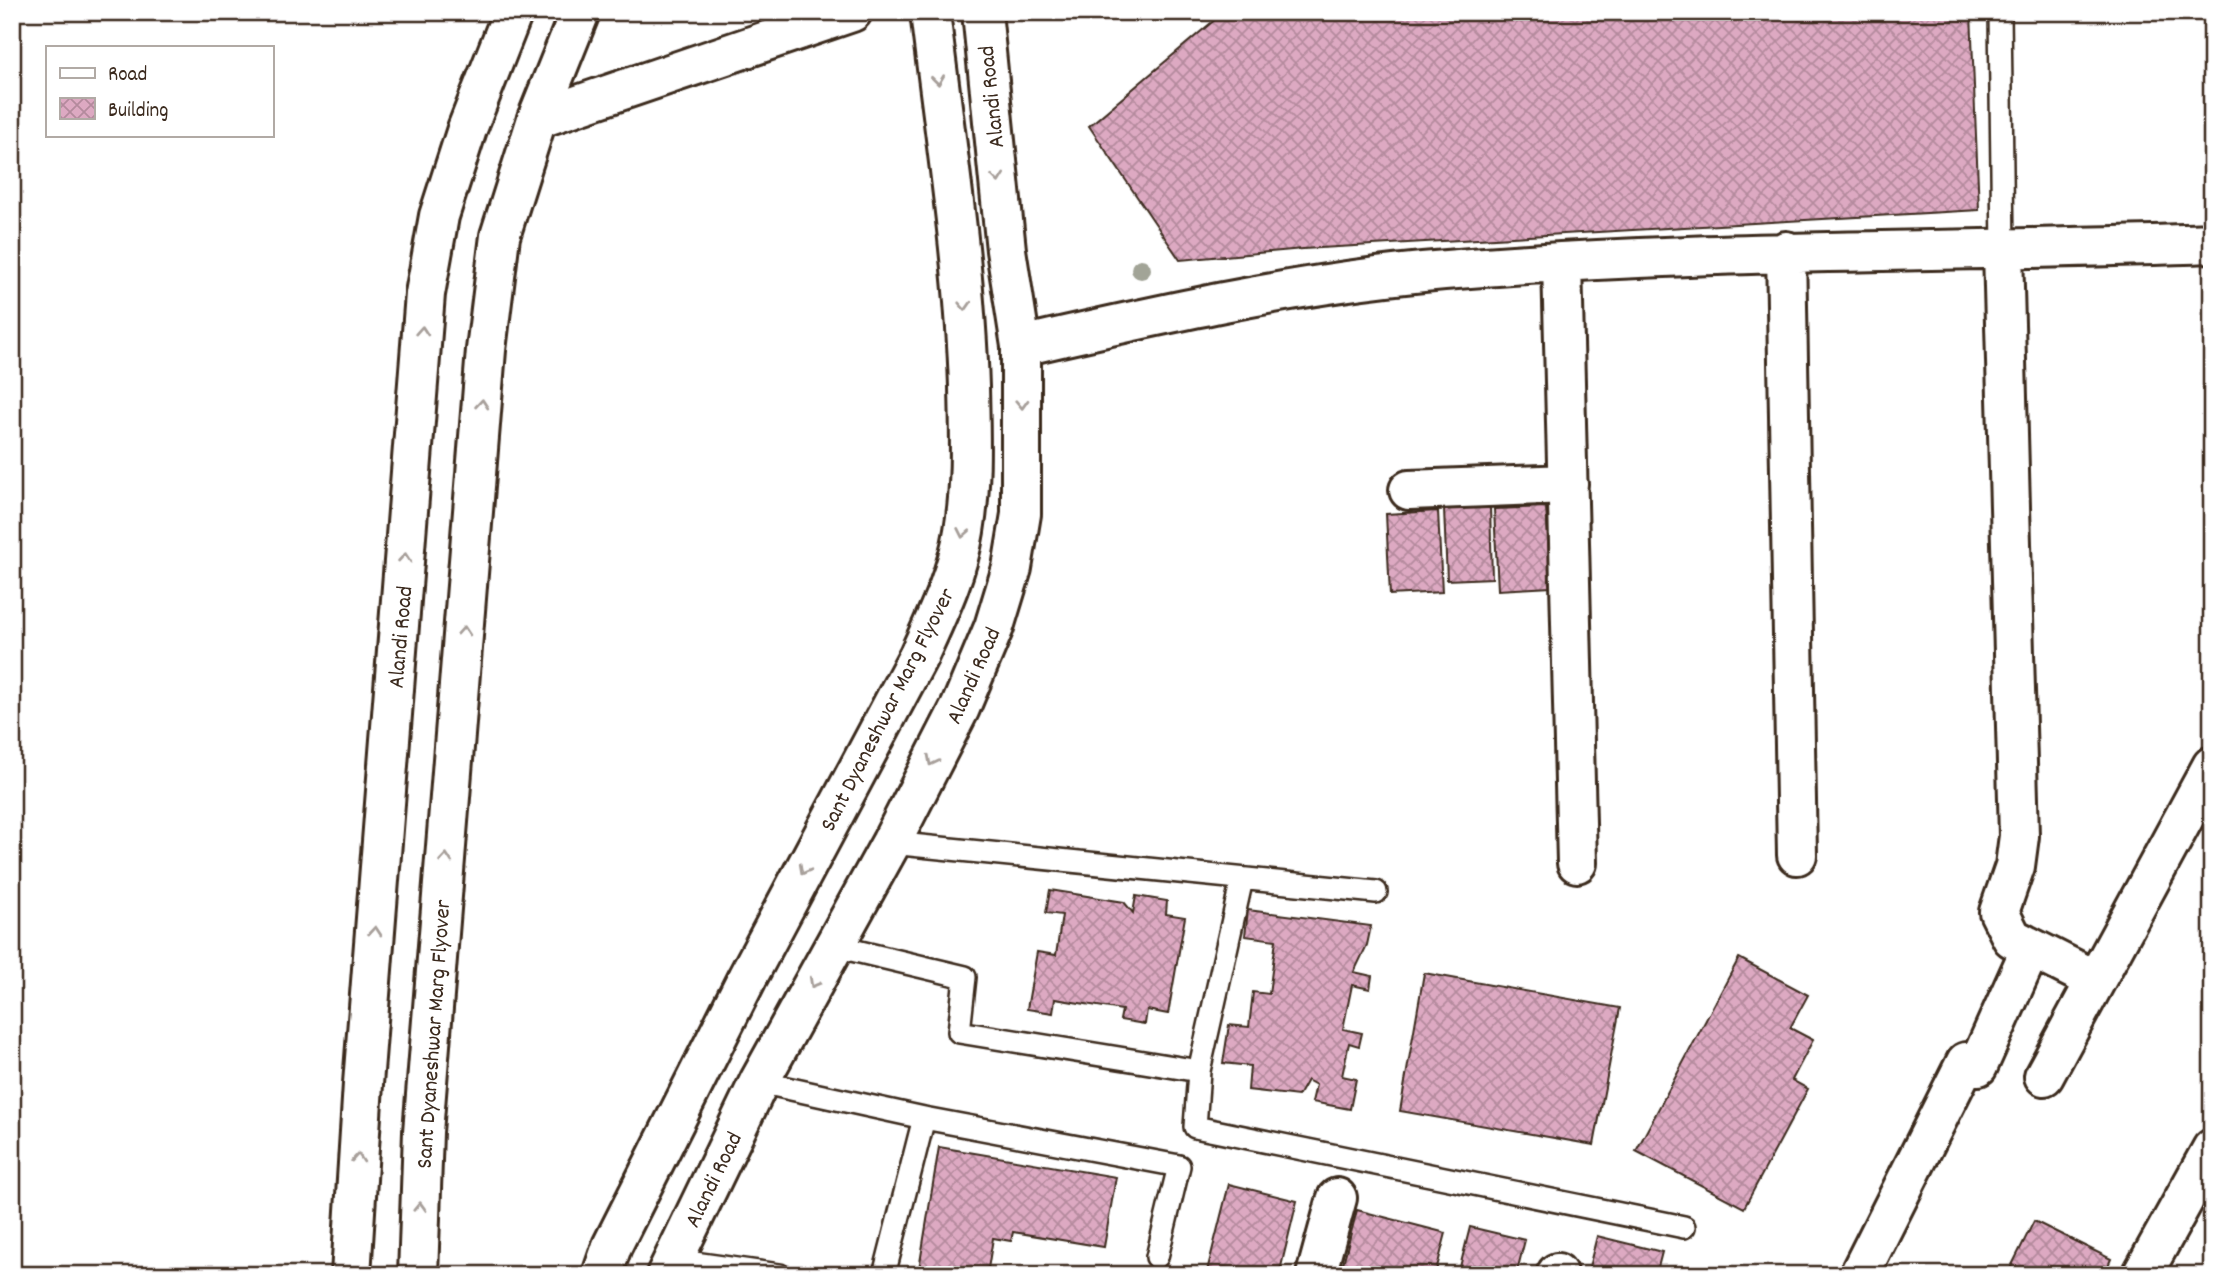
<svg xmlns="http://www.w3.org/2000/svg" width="2224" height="1287" viewBox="0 0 2224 1287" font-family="Dekko,sans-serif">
<defs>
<pattern id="building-cross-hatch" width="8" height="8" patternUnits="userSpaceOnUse" patternTransform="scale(1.75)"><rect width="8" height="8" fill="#dda9c2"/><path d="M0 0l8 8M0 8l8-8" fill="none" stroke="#b48a9d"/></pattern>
</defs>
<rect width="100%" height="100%" fill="#fff"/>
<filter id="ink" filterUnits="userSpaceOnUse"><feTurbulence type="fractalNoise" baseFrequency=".0143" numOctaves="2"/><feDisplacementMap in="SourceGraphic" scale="14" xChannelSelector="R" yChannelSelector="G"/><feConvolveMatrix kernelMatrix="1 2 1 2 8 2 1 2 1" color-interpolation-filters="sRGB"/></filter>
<g filter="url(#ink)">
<path fill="url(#building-cross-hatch)" stroke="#3b2a1e" stroke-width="2" d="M1224 12H1971L1979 210 1303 249 1180 260 1089 126Z
M1490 506 1492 578 1447 580 1444 509Z
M1546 507 1551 587 1498 590 1494 509Z
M1438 511 1442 592 1390 595 1386 514Z
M1050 890 1124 902 1133 913 1136 896 1167 901 1166 914 1185 917 1168 1014 1147 1010 1145 1024 1120 1020 1122 1010 1055 999 1053 1013 1027 1009 1037 952 1056 955 1062 915 1046 913Z
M1248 910 1371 926 1367 945 1354 972 1372 976 1370 989 1352 985 1343 1029 1362 1033 1359 1046 1349 1043 1342 1076 1356 1079 1350 1109 1312 1102 1316 1085 1307 1080 1298 1096 1248 1090 1250 1066 1223 1063 1229 1025 1249 1027 1253 992 1269 994 1276 940 1245 936Z
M1739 958 1808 995 1790 1028 1813 1040 1792 1080 1808 1089 1744 1208 1636 1151Z
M1424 973 1620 1008 1594 1145 1400 1111Z
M939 1147 1116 1177 1104 1247 1013 1232 1011 1241 993 1238 987 1275H918Z
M1229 1184 1297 1201 1279 1275H1206Z
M1357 1210 1446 1233 1435 1275H1340Z
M2034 1221 2111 1259 2104 1275H2007Z
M1470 1227 1525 1240 1516 1275H1458Z
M1597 1236 1662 1252 1656 1275H1587Z"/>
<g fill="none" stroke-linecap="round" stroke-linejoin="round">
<g stroke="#3b2a1e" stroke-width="26">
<path id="lane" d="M2000 12 2003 251
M891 843 1376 892
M1242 879 1199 1071 1195 1127 1684 1227
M835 946 965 977 959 1032 1199 1071
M759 1082 924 1118 1179 1166 1157 1257
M673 1260 780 1275
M884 1275 924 1118"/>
</g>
<g stroke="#3b2a1e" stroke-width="44">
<path id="street" d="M537 119 852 12
M1786 251 1797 855
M2003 251 2019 836 2015 866 1999 912 2012 938 2095 980
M1562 262 1577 863
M1021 346C1154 316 1287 285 1423 272 1686 248 1949 253 2212 243
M1409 490 1568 484
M2044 1076 2212 766
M1316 1275 1337 1198
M1556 1275 1557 1273
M1859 1275 1966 1062 1978 1066 2031 948
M2142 1275 2212 1149"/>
</g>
<g stroke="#3b2a1e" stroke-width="44">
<path id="secondary" d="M351 1275 363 1084 425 294 439 216 467 129 513 12
M666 1275 759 1082 891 843 960 708 994 627 1012 568 1021 514V346L1006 250 982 12"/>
</g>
<g stroke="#3b2a1e" stroke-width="44">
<path id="primary" d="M418 1275 423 1132 486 350 500 236 537 119 580 12
M602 1275 612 1246 747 978 919 655C937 615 957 575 964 531 972 484 970 435 969 387 965 262 945 137 930 12"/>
</g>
<use href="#lane" stroke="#fff" stroke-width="21"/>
<use href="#street" stroke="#fff" stroke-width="38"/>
<use href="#secondary" stroke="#fff" stroke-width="38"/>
<use href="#primary" stroke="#fff" stroke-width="38"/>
</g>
<circle fill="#a2a497" cx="1141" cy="269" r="10"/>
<defs><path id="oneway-chevron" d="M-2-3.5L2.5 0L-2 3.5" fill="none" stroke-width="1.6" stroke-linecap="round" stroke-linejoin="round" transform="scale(1.75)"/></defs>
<g stroke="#a79f9a">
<use href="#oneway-chevron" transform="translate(938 80) rotate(83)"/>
<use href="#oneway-chevron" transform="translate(998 178) rotate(84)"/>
<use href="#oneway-chevron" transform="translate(965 306) rotate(87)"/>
<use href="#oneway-chevron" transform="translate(422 331) rotate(-86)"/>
<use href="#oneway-chevron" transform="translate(482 404) rotate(-85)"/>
<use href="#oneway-chevron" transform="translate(1022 404) rotate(88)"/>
<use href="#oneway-chevron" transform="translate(963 533) rotate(101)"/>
<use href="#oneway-chevron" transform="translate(405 558) rotate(-85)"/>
<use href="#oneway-chevron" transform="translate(464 631) rotate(-86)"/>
<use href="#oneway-chevron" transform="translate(932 761) rotate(117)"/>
<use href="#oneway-chevron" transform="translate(446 858) rotate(-85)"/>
<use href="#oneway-chevron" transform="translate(804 870) rotate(118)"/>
<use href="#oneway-chevron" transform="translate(375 931) rotate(-85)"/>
<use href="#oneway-chevron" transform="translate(814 983) rotate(119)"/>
<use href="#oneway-chevron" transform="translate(358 1158) rotate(-86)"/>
<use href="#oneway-chevron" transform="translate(420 1207) rotate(-88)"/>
</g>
</g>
<g text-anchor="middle" stroke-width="5" stroke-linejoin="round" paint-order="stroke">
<g font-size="23" fill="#3b2a1e" stroke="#fff">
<text transform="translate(990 97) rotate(-96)" y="8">Alandi Road</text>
<text transform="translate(399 637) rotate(-85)" y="8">Alandi Road</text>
<text transform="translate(972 675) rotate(-66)" y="8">Alandi Road</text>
<text transform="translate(886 709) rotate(-63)" y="8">Sant Dyaneshwar Marg Flyover</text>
<text transform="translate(432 1034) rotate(-86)" y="8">Sant Dyaneshwar Marg Flyover</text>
<text transform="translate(712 1179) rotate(-64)" y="8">Alandi Road</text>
</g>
</g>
<rect width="2224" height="1287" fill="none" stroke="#fff" stroke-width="42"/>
<rect x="21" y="21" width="2182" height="1245" fill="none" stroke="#3b2a1e" stroke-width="2.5" filter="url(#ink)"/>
<rect x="46" y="46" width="228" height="91" fill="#ffffff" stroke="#b1aaa5" stroke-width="2"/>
<rect x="60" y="68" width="35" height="10" fill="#ffffff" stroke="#b1aaa5" stroke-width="2"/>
<text x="108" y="80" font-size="21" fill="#3b2a1e">Road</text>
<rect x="60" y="98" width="35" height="21" fill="url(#building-cross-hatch)" stroke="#b1aaa5" stroke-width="2"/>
<text x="108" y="116" font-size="21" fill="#3b2a1e">Building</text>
</svg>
